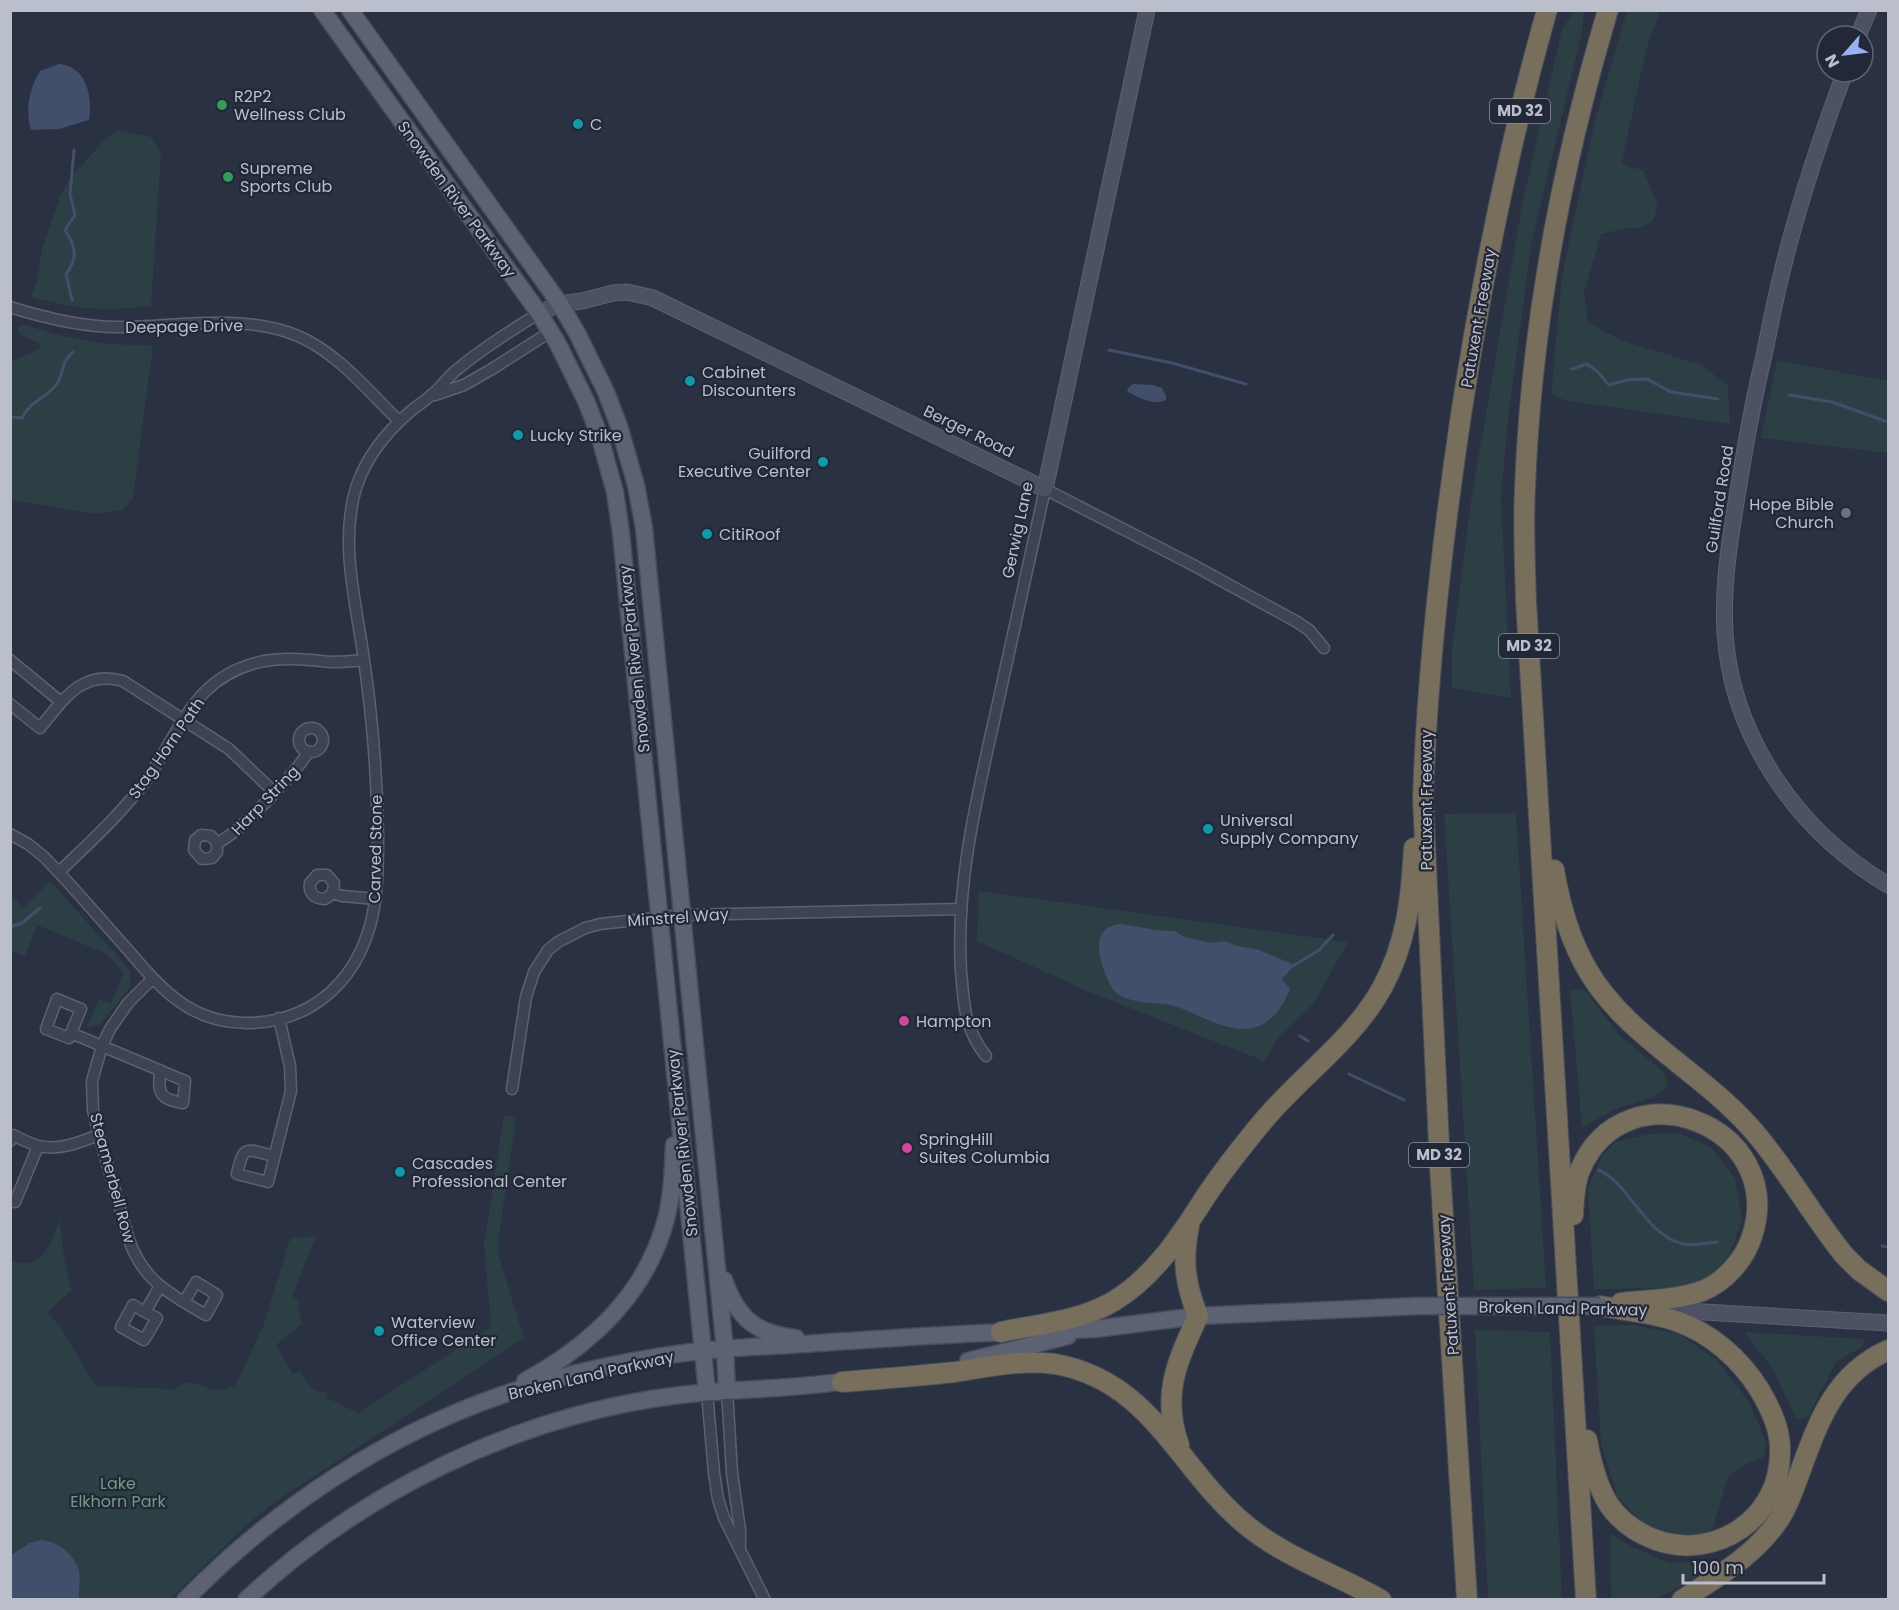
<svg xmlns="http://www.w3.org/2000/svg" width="1899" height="1610" viewBox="0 0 1899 1610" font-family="Poppins,sans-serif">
<rect width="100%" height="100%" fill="#293142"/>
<path fill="#2c3f44" d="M1574 11H1584L1582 32 1531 245 1508 420 1501 498 1511 698 1452 688V649L1472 495 1522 205 1562 29Z
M1627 11H1660L1646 50 1622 162 1626 166 1643 170 1658 205 1653 221 1639 228H1627L1601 234 1584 293 1588 322 1620 340 1702 365 1728 386 1730 424 1568 401 1551 395 1562 277 1594 124Z
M118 130 151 137 161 152 151 307C136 307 122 309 107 309 81 309 56 304 31 297L37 280 42 249 61 194 69 179 91 155 105 139Z
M25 325C53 334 82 341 111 344 126 345 139 344 153 346L133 498 123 510 97 514 11 500V363C19 355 30 356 40 348L38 343 19 334 18 326Z
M1777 360 1888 381V453L1761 438Z
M1516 813 1546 1288 1474 1290 1444 814Z
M50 881 130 970V987L101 1024 86 1028 99 999 111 1004 123 973 107 954 37 925 25 956 13 951 11 956V898L18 901 22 909Z
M979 891 1348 942 1313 1004 1280 1036 1264 1061 1087 991 977 941Z
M1570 990H1585L1620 1036 1664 1072 1668 1085 1653 1098 1618 1108 1582 1127Z
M504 1115 516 1118 497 1250 524 1338 275 1502 251 1521 170 1599 11 1600V1261C44 1272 50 1243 60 1219L64 1258 72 1290 47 1312 60 1326 94 1384 99 1386 175 1389C191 1376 200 1387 216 1390 223 1390 229 1387 235 1386L264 1324 290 1238 316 1236 292 1297 299 1300 298 1308 302 1324 276 1345 293 1374 300 1371C308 1383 311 1393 327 1392L326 1397 358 1413 491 1327 484 1244Z
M1679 1133 1712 1148 1735 1178 1742 1218 1730 1256 1707 1279 1670 1288 1594 1289 1588 1188 1602 1155 1616 1142 1649 1134Z
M1633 1325 1679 1334 1717 1360 1750 1403 1767 1445 1763 1458 1746 1464 1728 1477 1712 1530 1694 1538 1649 1530 1617 1496 1601 1444 1594 1326Z
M1475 1330 1550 1332 1562 1599H1488Z
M1744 1332 1864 1339 1863 1346 1836 1362 1808 1417 1796 1419 1773 1369Z
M1610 1533 1631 1546 1669 1563 1708 1561 1710 1570 1657 1599H1611Z"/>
<path fill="#424f6b" d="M59 64C87 66 93 98 89 120L59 129 31 130C25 110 29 89 40 71Z
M1133 384 1153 385 1162 388 1166 395V400C1154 406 1140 398 1128 392L1127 389Z
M1122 924 1156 930 1174 931 1185 937 1211 943 1225 941 1237 946 1257 949 1292 964 1293 967 1282 979 1290 989C1277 1021 1257 1037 1222 1025 1204 1020 1188 1009 1170 1005 1153 1002 1131 1004 1116 993 1111 988 1108 980 1105 973 1097 953 1092 926 1122 924Z
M41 1540C57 1541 75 1554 79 1571 80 1580 79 1590 79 1599H11V1555L30 1543Z"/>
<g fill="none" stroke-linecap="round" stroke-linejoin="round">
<path stroke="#424f6b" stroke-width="3" d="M72 300 66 274C79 258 75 245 65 230L75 215 70 194 74 150
M1109 350 1172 363 1246 384
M1572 369 1587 364 1598 372 1609 385 1627 380 1647 379 1671 392 1718 399
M1789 395 1832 402 1888 422
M10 417 22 418C29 402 46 398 56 385 65 373 59 364 73 352
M10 927 22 923 40 908
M1293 966 1319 950 1333 935
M1300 1036 1308 1041
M1349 1074 1404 1100
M1599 1170C1606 1174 1612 1178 1618 1184 1636 1203 1655 1239 1684 1244 1694 1246 1706 1243 1717 1242
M1882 1246 1888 1247"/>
<g stroke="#5c616f" stroke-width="13">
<path id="street" d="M10 307C45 318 81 327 118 327 176 327 244 313 298 336 338 353 369 392 399 421
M435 395 464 385 492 369 550 332
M10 660 61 702
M10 704 40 728C63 700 82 669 123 681L229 749 274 792
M299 740a12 12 0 1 1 24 0a12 12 0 1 1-24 0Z
M10 834 28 844 43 856C70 883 94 912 120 941 139 962 157 986 180 1002 217 1029 271 1029 310 1007 341 989 360 961 370 926 378 897 378 865 378 835 377 775 372 713 363 653 355 599 340 541 356 488 366 457 387 431 412 410 418 405 425 401 430 396 441 388 448 376 459 368 484 347 512 330 539 313
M217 843V852L212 858 202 859 194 850 195 840 201 835 211 836 217 843C238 834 297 772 308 752
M59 872C89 843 119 816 144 783 182 732 191 676 264 661 287 657 309 660 332 662 343 662 354 661 364 660
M333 893 325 899C315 899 308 893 310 883L317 875H327L334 883 333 893 342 896 376 899
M153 978 128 1003 110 1029 102 1046 92 1081 93 1110 99 1135 129 1240C144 1282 170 1294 206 1315L217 1295 196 1282 184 1302
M71 1033 81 1009 57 999 46 1029 69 1038 71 1033 185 1081 183 1103C159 1099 158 1093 160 1070
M986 1056C964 1028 964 1005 961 971 955 875 981 782 1001 689 1016 622 1030 555 1045 489L1193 565 1297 622 1309 630 1324 648
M512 1089 526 997 534 972 548 950 558 942 585 928 600 924 681 915 960 909
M10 1141 13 1135C21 1139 30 1144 39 1146 60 1151 80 1142 99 1135
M274 1156C245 1149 244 1144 237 1174L268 1182 291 1091 290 1066 279 1018
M10 1200 15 1202 38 1146
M145 1312 133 1305 121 1327 144 1340 157 1318 145 1312 160 1286
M727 1390 732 1473 740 1530V1548
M707 1392 714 1473 718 1499 724 1518 765 1600"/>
</g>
<g stroke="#5c616f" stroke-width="17">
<path id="secondary" d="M1858 36 1869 10
M1845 72C1818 144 1794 218 1777 293 1772 315 1768 337 1763 360 1753 401 1746 442 1739 484 1731 534 1722 582 1725 633 1732 739 1799 832 1888 885
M539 313 560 304 582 301 613 293 627 292 653 298 1045 489 1147 10
M1654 1309 1888 1323"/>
</g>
<g stroke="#474c5b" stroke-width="19">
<path id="primary" d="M322 10 539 313 558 344 586 401 599 434 615 492 621 533 707 1392
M350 10 560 304 577 333 606 392 619 426 636 485 644 528 725 1350 727 1390
M724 1280C737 1317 755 1334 796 1338
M1041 1331 1095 1329 1198 1316 1417 1306
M968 1361 1068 1336
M525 1381C591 1345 646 1295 666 1219 672 1195 673 1170 674 1145
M185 1600C273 1510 383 1436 502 1395 561 1374 638 1358 700 1351 739 1347 779 1346 818 1343 882 1339 947 1334 1012 1332
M246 1600C361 1492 515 1417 672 1396 732 1388 793 1390 853 1380"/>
</g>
<g stroke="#484e5c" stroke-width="22">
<path id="highway" d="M1554 870C1560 905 1569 938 1587 969 1624 1034 1700 1071 1750 1127 1785 1166 1811 1214 1844 1255L1859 1270 1888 1291
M1573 1215C1574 1200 1574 1184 1580 1170 1625 1063 1788 1125 1752 1236 1745 1259 1725 1282 1702 1291 1676 1300 1647 1300 1621 1303
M1001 1332C1038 1324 1081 1321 1114 1301 1155 1276 1181 1235 1206 1196 1224 1169 1244 1144 1264 1120 1302 1075 1353 1040 1382 988 1407 942 1411 899 1414 848
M842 1382C880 1379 918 1376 955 1372 988 1367 1021 1359 1055 1364 1152 1381 1178 1469 1246 1525 1286 1558 1336 1574 1381 1600
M1587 1440C1591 1462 1597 1486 1609 1505 1620 1521 1637 1533 1656 1540 1716 1561 1780 1518 1780 1453 1781 1430 1771 1409 1759 1389 1740 1359 1711 1333 1676 1321 1655 1313 1623 1310 1600 1306
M1179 1445C1161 1395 1177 1362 1198 1316 1185 1284 1182 1260 1189 1226
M1467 1600 1440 1167 1423 799C1427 671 1442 542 1461 415 1482 279 1509 143 1547 10
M1586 1600 1526 601C1525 563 1523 525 1525 488 1531 328 1562 164 1608 10
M1682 1600C1718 1576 1756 1555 1780 1518 1789 1504 1794 1488 1800 1472 1819 1420 1835 1374 1888 1350"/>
</g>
<use href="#street" stroke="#3d4351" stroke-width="10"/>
<use href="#secondary" stroke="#4c5264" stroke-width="15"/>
<use href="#primary" stroke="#5c6271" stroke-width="16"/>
<use href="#highway" stroke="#776f5b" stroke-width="20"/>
<g stroke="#474c5b" stroke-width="19" stroke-linecap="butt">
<path id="primary-bridge" d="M1417 1306H1600"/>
</g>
<use href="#primary-bridge" stroke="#5c6271" stroke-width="16"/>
</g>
<g fill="#2e9e5b" stroke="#222837" stroke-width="2">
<circle cx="222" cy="105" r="6"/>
<circle cx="228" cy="177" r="6"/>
</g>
<g fill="#0f9aa8" stroke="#222837" stroke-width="2">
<circle cx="578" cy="124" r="6"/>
<circle cx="690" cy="381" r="6"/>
<circle cx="518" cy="435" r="6"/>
<circle cx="823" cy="462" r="6"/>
<circle cx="707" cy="534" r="6"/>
<circle cx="1208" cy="829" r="6"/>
<circle cx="400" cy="1172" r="6"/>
<circle cx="379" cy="1331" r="6"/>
</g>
<circle fill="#6b7280" stroke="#222837" stroke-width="2" cx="1846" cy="513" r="6"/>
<g fill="#d1479c" stroke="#222837" stroke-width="2">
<circle cx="904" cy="1021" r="6"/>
<circle cx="907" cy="1148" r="6"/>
</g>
<g text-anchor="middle" stroke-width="4.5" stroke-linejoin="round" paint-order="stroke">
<g fill="#222837" stroke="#8d929f" stroke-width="1.5">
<rect x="1490" y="99" width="60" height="24" rx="4.5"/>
<rect x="1499" y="634" width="60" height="24" rx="4.5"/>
<rect x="1409" y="1143" width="60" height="24" rx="4.5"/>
</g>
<g font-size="15" font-weight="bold" fill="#bbbfcb">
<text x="1520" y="116">MD 32</text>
<text x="1529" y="651">MD 32</text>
<text x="1439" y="1160">MD 32</text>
</g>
<g font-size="16" fill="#bbbfcb" stroke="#222837" text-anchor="start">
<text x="234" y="102">R2P2<tspan x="234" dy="18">Wellness Club</tspan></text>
<text x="590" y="130">C</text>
<text x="240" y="174">Supreme<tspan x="240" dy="18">Sports Club</tspan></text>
<text x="702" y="378">Cabinet<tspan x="702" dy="18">Discounters</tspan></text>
<text x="530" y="441">Lucky Strike</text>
<text x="811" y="459" text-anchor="end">Guilford<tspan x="811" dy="18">Executive Center</tspan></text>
<text x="1834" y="510" text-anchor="end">Hope Bible<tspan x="1834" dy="18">Church</tspan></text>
<text x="719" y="540">CitiRoof</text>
<text x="1220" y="826">Universal<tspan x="1220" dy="18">Supply Company</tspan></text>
<text x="916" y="1027">Hampton</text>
<text x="919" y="1145">SpringHill<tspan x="919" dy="18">Suites Columbia</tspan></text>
<text x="412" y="1169">Cascades<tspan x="412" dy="18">Professional Center</tspan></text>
<text x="391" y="1328">Waterview<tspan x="391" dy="18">Office Center</tspan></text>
</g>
<g font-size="16" fill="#bbbfcb" stroke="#222837">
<text transform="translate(457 199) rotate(54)" y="6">Snowden River Parkway</text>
<text transform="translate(1478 318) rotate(-80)" y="6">Patuxent Freeway</text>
<text transform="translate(184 326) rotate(-1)" y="6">Deepage Drive</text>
<text transform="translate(969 431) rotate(26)" y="6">Berger Road</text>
<text transform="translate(1719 499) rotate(-81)" y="6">Guilford Road</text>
<text transform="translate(1017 530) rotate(-78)" y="6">Gerwig Lane</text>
<text transform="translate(634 659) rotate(-96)" y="6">Snowden River Parkway</text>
<text transform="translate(166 748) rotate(-55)" y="6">Stag Horn Path</text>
<text transform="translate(265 800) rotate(-46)" y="6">Harp String</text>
<text transform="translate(1426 800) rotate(-90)" y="6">Patuxent Freeway</text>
<text transform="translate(375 849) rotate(-89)" y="6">Carved Stone</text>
<text transform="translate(678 917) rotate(-4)" y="6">Minstrel Way</text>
<text transform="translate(682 1143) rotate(-96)" y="6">Snowden River Parkway</text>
<text transform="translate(113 1178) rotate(75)" y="6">Steamerbell Row</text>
<text transform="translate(1448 1285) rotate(-94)" y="6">Patuxent Freeway</text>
<text transform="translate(1563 1308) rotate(1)" y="6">Broken Land Parkway</text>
<text transform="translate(591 1375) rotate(-13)" y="6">Broken Land Parkway</text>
</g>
<g font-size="16" fill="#749a81" stroke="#222837">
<text x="118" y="1489">Lake<tspan x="118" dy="18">Elkhorn Park</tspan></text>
</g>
</g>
<rect width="1899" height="1610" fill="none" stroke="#bbbfcb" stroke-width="24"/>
<g transform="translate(1845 54) rotate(242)"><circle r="28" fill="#222837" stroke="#5f6472" stroke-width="1.5"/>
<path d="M0-4.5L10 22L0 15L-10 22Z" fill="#9ab1f1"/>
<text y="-9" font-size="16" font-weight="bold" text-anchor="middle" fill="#bbbfcb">N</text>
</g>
<path d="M1683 1574v9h141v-9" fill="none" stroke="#bbbfcb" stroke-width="3"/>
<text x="1692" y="1574" font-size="18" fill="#bbbfcb" stroke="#222837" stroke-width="4.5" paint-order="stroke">100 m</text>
</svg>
